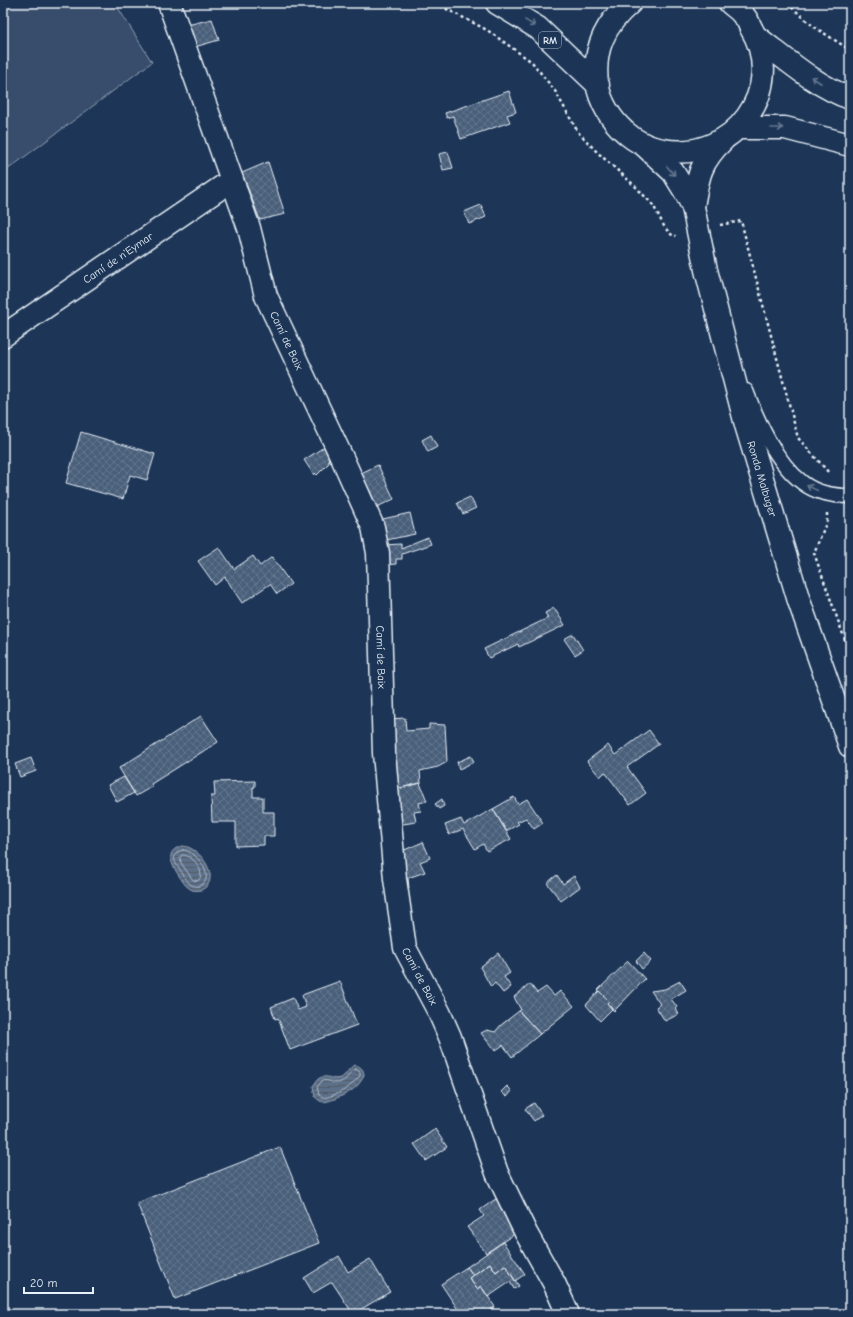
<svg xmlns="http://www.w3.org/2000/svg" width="853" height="1317" viewBox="0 0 853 1317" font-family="'Comic Neue',sans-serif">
<defs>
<pattern id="water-rules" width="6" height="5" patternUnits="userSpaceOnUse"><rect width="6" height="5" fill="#5d7089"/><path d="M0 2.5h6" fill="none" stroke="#505a66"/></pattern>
<pattern id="building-cross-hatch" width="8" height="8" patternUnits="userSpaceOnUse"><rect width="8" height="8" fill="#495e7a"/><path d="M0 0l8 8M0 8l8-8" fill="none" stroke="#63768e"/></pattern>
</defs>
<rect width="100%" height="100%" fill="#1d3557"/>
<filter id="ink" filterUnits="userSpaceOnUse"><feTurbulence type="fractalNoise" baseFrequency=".025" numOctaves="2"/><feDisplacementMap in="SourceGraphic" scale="8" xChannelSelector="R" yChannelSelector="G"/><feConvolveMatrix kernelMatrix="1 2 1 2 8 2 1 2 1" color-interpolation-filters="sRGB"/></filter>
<g filter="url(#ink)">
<path fill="#374d6c" stroke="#909fb2" d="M3 3H115L152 62 3 173Z"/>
<path fill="url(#water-rules)" stroke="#95a4b5" d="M183 846C201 847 223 881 201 890 197 891 192 891 189 888 185 886 182 880 179 876 172 865 163 850 183 846Z
M355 1065C360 1066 364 1069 364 1075 359 1089 345 1095 332 1100 328 1101 324 1103 320 1101 318 1100 317 1098 315 1097L313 1086 318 1079C327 1073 332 1081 340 1078 348 1075 347 1068 355 1065Z"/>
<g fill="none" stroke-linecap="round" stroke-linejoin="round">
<path stroke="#b0bdcc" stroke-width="1" d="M183 850C198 851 217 880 199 886 196 887 193 886 190 884 187 882 185 877 183 874 177 866 167 854 183 850Z
M182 855C192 854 207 872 198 881L193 880 181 863 180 858Z
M356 1069 360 1072V1076C348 1088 347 1090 331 1096 326 1098 323 1098 319 1095L317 1087 322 1081C329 1079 334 1085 341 1082 349 1079 349 1071 356 1069Z"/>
</g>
<path fill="url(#building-cross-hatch)" stroke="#e8f1f8" d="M212 19 219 40 191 48 183 26Z
M509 91 516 112 507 115 510 122 461 139 453 116 447 118 445 113Z
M448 152 453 168 443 170 439 154Z
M268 162 285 214 260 220 242 173Z
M481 205 486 217 469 224 464 212Z
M81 432 155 454 147 480 130 475 123 499 66 483Z
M431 435 437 447 428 452 422 440Z
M324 447 328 455 329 463 317 475 315 473 314 475 304 460Z
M378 465 394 499 377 507 361 473Z
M470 497 476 508 463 514 457 503Z
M410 513 415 534 382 541 378 520Z
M428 537 431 544 402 554V559H396V564L384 565 383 545 401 544V548Z
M219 547 234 569 253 556 260 566 272 557 291 584 277 594 270 584 242 603 225 577 215 585 198 561Z
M554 608 565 625 519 647 518 644 489 658 484 649 548 618 545 613Z
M573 634 583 650 575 655 564 639Z
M201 716 218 742 151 784 153 786 136 796 119 768Z
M405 718 406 731 429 729V724L445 725 447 762 438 767 420 771 421 783 393 790 388 719Z
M649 730 659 744 627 767 646 793 630 805 605 772 600 777 587 761 608 745 615 755Z
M471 756 474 762 459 769 457 762Z
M31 758 36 771 20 777 15 764Z
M124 777 134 793 117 802 108 785Z
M255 781V787H253V797H263V812H274V836H264V845L236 846V822H212L211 796H215L214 782Z
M420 783 427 801 419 803 421 811 414 812 416 822 397 825 393 790Z
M514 797 518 804 527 799 543 823 534 829 526 818 517 822 519 824 506 831 493 809Z
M442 799 444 806 439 809 435 804Z
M493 809 511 839 487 851 483 844 475 849 463 829 449 835 445 825 461 819 464 825Z
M423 842 430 858 420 862 425 872 408 878 409 888 399 889 395 854Z
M557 875 563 884 574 876 580 887 561 901 547 883Z
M498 953 510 973 504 977 511 987 503 993 495 983 491 987 480 967Z
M644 953 651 961 642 969 636 961Z
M628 961 645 979 614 1011 607 1003 609 1001 598 990Z
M340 981 357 1025 290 1050 278 1018 275 1019 271 1007 293 998 298 1010 306 1007 302 995Z
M680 981 686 990 671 999 677 1007 675 1009 679 1014 665 1021 656 1007 660 1004 651 991 665 989Z
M530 984 537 993 546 987 554 996 560 991 574 1006 540 1034 519 1011 521 1010 514 997Z
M599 991 609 1001 607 1003 612 1009 600 1021 586 1005Z
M519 1011 540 1034 512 1057 503 1045 495 1051 481 1033 487 1030 495 1032 501 1025Z
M507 1086 512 1091 507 1097 501 1092Z
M534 1103 542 1115 534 1121 525 1109Z
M435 1129 447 1147 426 1161 414 1144Z
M280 1147 319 1243 175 1299 137 1203Z
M500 1196 519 1231 486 1253 467 1227 484 1216 480 1210Z
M503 1242 525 1274 515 1281 505 1265 496 1272 490 1263 473 1275 467 1267Z
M339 1256 348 1272 370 1259 390 1292 353 1314 332 1282 313 1293 304 1278Z
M490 1263 496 1272 505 1265 519 1286 514 1289 510 1282 488 1297 481 1286 477 1289 469 1278Z
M467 1267 473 1275 469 1278 477 1289 481 1286 495 1307 485 1314H461L441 1284Z"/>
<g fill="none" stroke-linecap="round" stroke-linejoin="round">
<g stroke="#e8f1f8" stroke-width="17">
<path id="lane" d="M746 391C758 422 776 463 803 483 816 493 834 496 850 496"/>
</g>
<g stroke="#e8f1f8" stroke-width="25">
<g id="street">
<path id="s1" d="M169 3 249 228 266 296 344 462 373 527 378 553 384 753 395 879 405 948 439 1012 450 1037 497 1173 526 1233 554 1283 568 1314"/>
<path id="s2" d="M3 336 232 180"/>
</g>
</g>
<g stroke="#e8f1f8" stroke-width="25">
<g id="secondary">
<path id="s3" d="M643 144 673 172 686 193 693 207 706 270 746 425 799 601 850 746"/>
<path d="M693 207C698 176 700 162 723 140"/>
</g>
</g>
<g stroke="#e8f1f8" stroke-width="25">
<path id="primary" d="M497 3 538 28 598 85
M630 3C604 25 593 50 597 83 600 102 611 120 625 132 636 142 649 148 663 150 733 163 788 89 751 28 749 24 747 18 743 15 740 10 734 7 730 3
M758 38C786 59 817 87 850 98
M738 128H785L850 145"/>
</g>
<path stroke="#e8f1f8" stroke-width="2.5" stroke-dasharray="3 3" stroke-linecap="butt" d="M435 3 487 30 532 62 555 91 578 132 597 152 635 186 653 205 665 228 673 236H676
M787 3 813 26 850 50
M720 225 741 221 798 438 830 474
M827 513V521L814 553 850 654"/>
<use href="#lane" stroke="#1d3557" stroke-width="14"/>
<use href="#street" stroke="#1d3557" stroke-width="22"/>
<use href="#secondary" stroke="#1d3557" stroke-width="22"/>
<use href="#primary" stroke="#1d3557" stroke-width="22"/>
</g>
<defs><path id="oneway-shaft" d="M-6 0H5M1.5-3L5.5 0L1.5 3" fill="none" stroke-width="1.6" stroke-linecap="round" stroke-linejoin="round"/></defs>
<g stroke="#64778f">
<use href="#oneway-shaft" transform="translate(530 23) rotate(31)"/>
<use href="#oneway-shaft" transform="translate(816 80) rotate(-147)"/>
<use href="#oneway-shaft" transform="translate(777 128)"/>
<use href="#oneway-shaft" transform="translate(671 171) rotate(49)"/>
<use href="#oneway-shaft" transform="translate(812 488) rotate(-155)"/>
</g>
</g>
<g text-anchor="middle" stroke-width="4" stroke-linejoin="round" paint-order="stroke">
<rect fill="#1d3557" stroke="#abb9c8" stroke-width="1" x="539" y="32" width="22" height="16" rx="3"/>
<g font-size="10" font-weight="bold" fill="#e8f1f8">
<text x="550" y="44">RM</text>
</g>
<g font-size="11" fill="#e8f1f8" stroke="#1d3557">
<text dy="4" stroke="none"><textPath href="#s2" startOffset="139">Camí de n'Eymar</textPath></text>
<text dy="4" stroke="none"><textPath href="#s1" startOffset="358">Camí de Baix</textPath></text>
<text dy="4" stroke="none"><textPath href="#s3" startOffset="362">Ronda Malbuger</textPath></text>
<text dy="4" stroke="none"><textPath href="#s1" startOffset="694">Camí de Baix</textPath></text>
<text dy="4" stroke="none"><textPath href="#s1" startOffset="1018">Camí de Baix</textPath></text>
</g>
</g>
<rect width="853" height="1317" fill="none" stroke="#1d3557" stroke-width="16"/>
<rect x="8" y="8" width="837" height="1301" fill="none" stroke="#e8f1f8" stroke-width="1.5" filter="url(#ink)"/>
<path d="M24 1287v6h69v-6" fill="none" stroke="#e8f1f8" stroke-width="2"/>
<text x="30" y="1287" font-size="12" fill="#e8f1f8" stroke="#1d3557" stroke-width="3" paint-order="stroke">20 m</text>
</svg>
